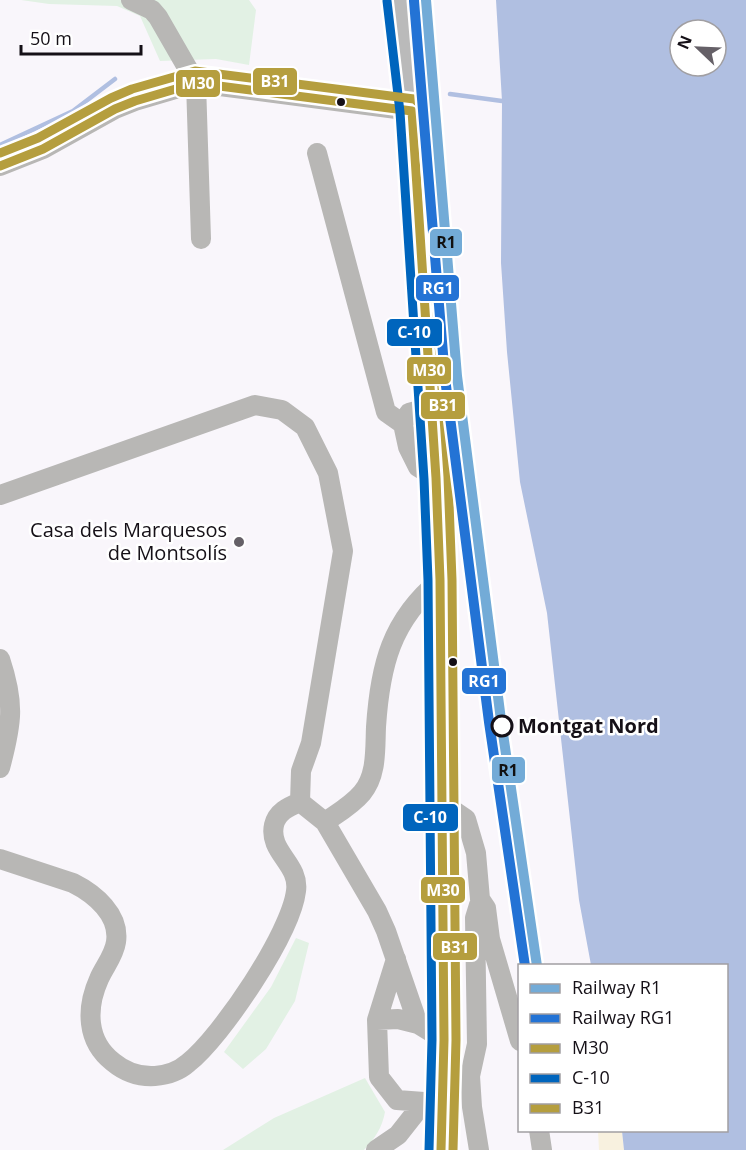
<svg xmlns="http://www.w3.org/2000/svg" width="746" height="1150" viewBox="0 0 746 1150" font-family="'Open Sans',sans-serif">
<rect width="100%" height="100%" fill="#f9f6fb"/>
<path fill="#e2f1e4" d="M21 0H249L256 10 249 65 216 59 160 61 140 16 117 6 49 4Z
M296 938 309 943 295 1001 266 1049 243 1069 224 1052 271 987Z
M365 1078 385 1112C382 1128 375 1138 364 1150H223L274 1118Z"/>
<path fill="#f8f1df" d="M598 1131H622L624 1150H599Z"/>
<path fill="#b0bfe1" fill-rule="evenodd" d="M496 0H746V1150H624L622 1131 726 1130V966L591 965 579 900 547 613 520 482 507 352 501 263 502 101ZM680 30H716V66H680Z"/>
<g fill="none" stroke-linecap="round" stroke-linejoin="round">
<path stroke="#b0bfe1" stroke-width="4.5" d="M450 94 502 101
M0 145 73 111 115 79"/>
<path stroke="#b8b7b5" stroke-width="20" d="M131 0 152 10 158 17 196 83 201 239
M317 153 386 412 403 424
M0 166 43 149 115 109 135 101 196 83 412 111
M431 407 409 413 403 424 408 447 418 467 436 478
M0 495 255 405 282 410 305 427 328 473 343 551 311 743 301 771 300 802
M0 659C15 704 12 723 0 768
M300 802 325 822 377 911 386 931 418 1024 444 1040
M441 802 466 819 476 853 480 899 486 908 490 939 520 1041
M325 822C338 813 352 805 362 793 377 775 375 750 376 727 380 666 391 620 440 580
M0 859 73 883C95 894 120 915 116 942 114 956 104 967 99 979 86 1008 86 1041 113 1062 125 1072 139 1077 155 1076 167 1075 179 1071 188 1063 222 1036 291 933 296 891 300 864 268 852 274 825 277 812 288 807 300 802
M479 905 475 918 477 1044 470 1076 472 1107 479 1150
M396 959 377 1020 379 1077 397 1100 424 1102
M377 1020 398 1019 418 1024
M539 1130 542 1150
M376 1150 398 1135 424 1102"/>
<path stroke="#bababa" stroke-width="26" d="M399 0 412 111 436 478 440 580 444 1040 441 1150"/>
<g stroke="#fff" stroke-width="14">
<path id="bus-1" d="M412 111 436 478 440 580 444 1040 441 1150
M0 166 43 149 115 109 135 101 196 83 412 111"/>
</g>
<g stroke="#fff" stroke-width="14">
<path id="bus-2" d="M387 1 400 112 424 479 428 580 432 1040 429 1150"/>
</g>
<g stroke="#fff" stroke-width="14">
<path id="bus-3" d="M0 153 38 138 111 98 132 89 195 71 414 99 423 106 448 477 452 580 456 1040 453 1150"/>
</g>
<use href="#bus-1" stroke="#b59e3e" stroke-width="9"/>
<use href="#bus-2" stroke="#0065bd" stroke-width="9"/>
<use href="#bus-3" stroke="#b59e3e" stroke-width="9"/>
<g stroke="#fff" stroke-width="15">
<path id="rail-1" d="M426 0 457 376 501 720 537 966"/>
</g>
<g stroke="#fff" stroke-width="15">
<path id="rail-2" d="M414 1 445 378 489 722 525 966"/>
</g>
<use href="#rail-1" stroke="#73abd7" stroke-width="10"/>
<use href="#rail-2" stroke="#2373d5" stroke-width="10"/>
</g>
<g fill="#151017" stroke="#fff" stroke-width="2">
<circle cx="341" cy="102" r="5"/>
<circle cx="453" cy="662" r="5"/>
</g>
<circle fill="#656067" stroke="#fff" stroke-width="2" cx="239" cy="542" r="6"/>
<circle fill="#fff" stroke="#151017" stroke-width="3" cx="502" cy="726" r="10"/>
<g text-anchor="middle" stroke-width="5" stroke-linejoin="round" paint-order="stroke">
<g font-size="20" fill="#151017" stroke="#fff" text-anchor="end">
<text x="227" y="537">Casa dels Marquesos<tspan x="227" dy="23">de Montsolís</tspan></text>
</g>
<g font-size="20" font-weight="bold" fill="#151017" stroke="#fff" text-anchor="start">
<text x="518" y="733">Montgat Nord</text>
</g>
</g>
<g stroke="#fff" stroke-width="2">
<rect x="252" y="67" width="46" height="29" rx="6" fill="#b59e3e"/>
<rect x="175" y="69" width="46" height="29" rx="6" fill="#b59e3e"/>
<rect x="429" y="228" width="34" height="29" rx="6" fill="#73abd7"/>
<rect x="415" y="274" width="45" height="28" rx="6" fill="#2373d5"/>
<rect x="386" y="318" width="57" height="29" rx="6" fill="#0065bd"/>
<rect x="406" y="356" width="46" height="29" rx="6" fill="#b59e3e"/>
<rect x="420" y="391" width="46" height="29" rx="6" fill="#b59e3e"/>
<rect x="461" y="667" width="46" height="28" rx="6" fill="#2373d5"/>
<rect x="491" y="756" width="35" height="28" rx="6" fill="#73abd7"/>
<rect x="402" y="803" width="57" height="29" rx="6" fill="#0065bd"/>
<rect x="420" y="876" width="46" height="28" rx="6" fill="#b59e3e"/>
<rect x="432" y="932" width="46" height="29" rx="6" fill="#b59e3e"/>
</g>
<g font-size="16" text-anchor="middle" font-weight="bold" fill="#fff">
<text x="275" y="87">B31</text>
<text x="198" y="89">M30</text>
<text x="438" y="294">RG1</text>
<text x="414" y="338">C-10</text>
<text x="429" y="376">M30</text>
<text x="443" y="411">B31</text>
<text x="484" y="687">RG1</text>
<text x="430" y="823">C-10</text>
<text x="443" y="896">M30</text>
<text x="455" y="953">B31</text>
</g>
<g font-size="16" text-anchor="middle" font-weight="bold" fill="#111">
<text x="446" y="248">R1</text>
<text x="508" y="776">R1</text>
</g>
<rect x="518" y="964" width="210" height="168" fill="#ffffff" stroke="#a19fa2" stroke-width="1.5"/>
<rect x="530" y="984" width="30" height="9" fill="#73abd7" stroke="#a19fa2" stroke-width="1.5"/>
<text x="572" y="994" font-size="18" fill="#151017">Railway R1</text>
<rect x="530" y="1014" width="30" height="9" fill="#2373d5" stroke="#a19fa2" stroke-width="1.5"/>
<text x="572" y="1024" font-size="18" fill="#151017">Railway RG1</text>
<rect x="530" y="1044" width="30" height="9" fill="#b59e3e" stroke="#a19fa2" stroke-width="1.5"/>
<text x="572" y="1054" font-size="18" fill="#151017">M30</text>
<rect x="530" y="1074" width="30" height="9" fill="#0065bd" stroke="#a19fa2" stroke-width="1.5"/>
<text x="572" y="1084" font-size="18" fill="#151017">C-10</text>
<rect x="530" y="1104" width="30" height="9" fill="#b59e3e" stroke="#a19fa2" stroke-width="1.5"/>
<text x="572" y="1114" font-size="18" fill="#151017">B31</text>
<g transform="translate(698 48) rotate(293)"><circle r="28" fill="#ffffff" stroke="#a19fa2" stroke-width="1.5"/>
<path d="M0-4.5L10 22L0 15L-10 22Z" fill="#656067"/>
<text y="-9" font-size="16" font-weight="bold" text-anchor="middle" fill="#151017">N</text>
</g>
<path d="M21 45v9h120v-9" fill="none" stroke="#151017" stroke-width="3"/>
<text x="30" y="45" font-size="18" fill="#151017" stroke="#ffffff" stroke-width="4.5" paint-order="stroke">50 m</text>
</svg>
